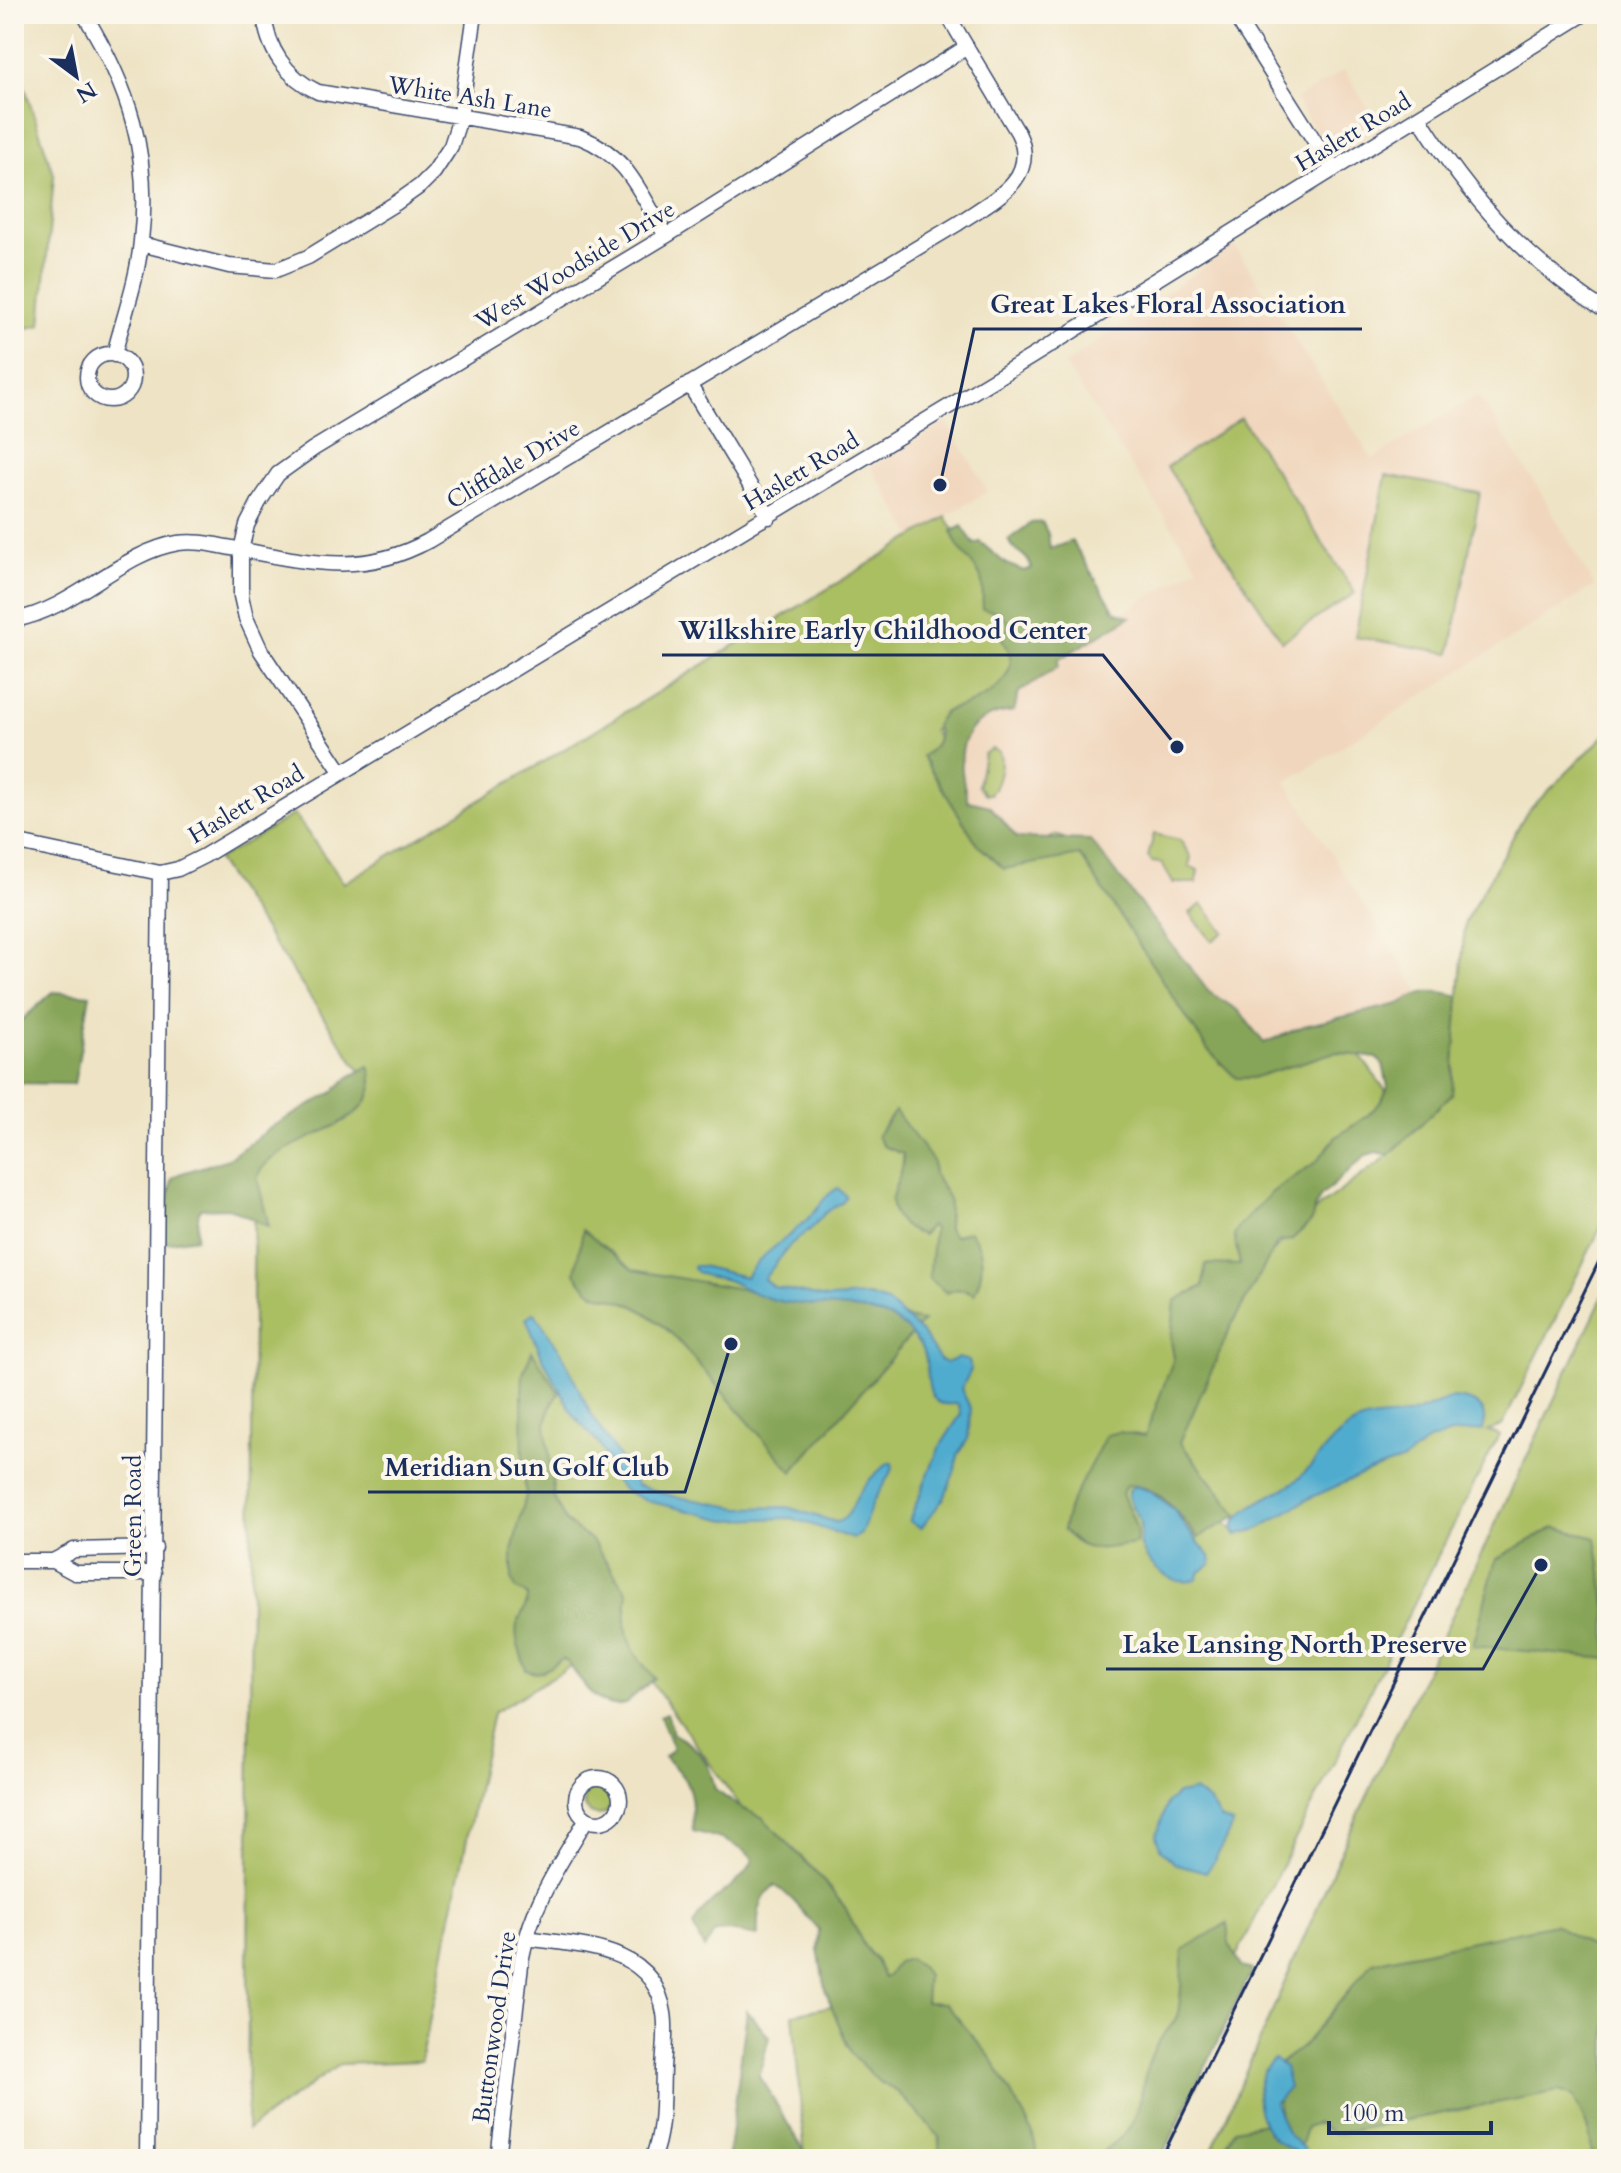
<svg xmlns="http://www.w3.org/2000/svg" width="1621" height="2173" viewBox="0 0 1621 2173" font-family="Cardo,serif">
<rect width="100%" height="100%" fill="#fbf7ec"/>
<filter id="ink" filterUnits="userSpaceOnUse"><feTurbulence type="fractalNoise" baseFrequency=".0125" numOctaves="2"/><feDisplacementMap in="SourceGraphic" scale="16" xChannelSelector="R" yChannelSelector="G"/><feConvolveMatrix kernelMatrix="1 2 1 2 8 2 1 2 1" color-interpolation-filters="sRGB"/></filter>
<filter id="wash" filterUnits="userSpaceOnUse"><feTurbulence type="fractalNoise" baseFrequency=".006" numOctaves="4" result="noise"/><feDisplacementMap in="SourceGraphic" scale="32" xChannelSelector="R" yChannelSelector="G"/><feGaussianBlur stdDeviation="1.8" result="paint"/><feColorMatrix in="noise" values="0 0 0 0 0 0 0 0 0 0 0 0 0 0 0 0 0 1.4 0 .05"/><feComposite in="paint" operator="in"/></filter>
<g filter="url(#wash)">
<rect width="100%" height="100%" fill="#eee3c4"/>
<path fill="#f0d6bc" d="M1344 70 1381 129 1345 151 1337 152 1329 148 1295 100Z
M1234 245 1372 459 1478 395 1538 488 1594 586 1286 782 1419 992 1347 1038 1220 1064 1070 840 1001 866 931 759 933 729 1198 567 1065 365Z
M947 422 988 491 913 537 871 467Z"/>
<path fill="#aabe62" stroke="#627660" stroke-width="2" d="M14 55 54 175 41 325 14 331Z
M1241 418 1355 593 1282 641 1167 467Z
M1386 475 1480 493 1450 653 1355 637Z
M946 517 1039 664 933 730 945 750 931 758 1002 865 1055 835 1070 840 1220 1064 1347 1038 1400 1110 1245 1258 1165 1446 1236 1535 1258 1529 1310 1498 1348 1480 1236 1519 1176 1443 1243 1280 1319 1207 1389 1155 1451 1094 1465 922 1527 812 1607 733V1215L1502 1426 1488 1431 1499 1435 1134 2159H993L619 1637 493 1713 421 2061 340 2064 247 2130 254 1164 369 1084 217 860 294 814 344 883Z
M992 749 999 752C1004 763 998 786 990 794H985L978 786 984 754Z
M1154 834 1180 840 1191 857 1189 866 1198 870 1196 883H1173L1162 863 1152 862 1148 857Z
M1202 904 1224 932 1212 941 1190 913Z
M1607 1287V2097L1586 2124 1593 2144 1591 2159H1208L1345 1843Z
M584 1801a14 14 0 1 1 28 0a14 14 0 1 1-28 0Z
M860 2000 976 2159H805L793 2014Z"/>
<path fill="#87a558" stroke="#516a5b" stroke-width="2" d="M1042 522 1048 534 1050 549 1072 541 1115 611 1130 617 1058 660V667L1019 692 1014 711C957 716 955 756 968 801L990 806 1017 838 1090 840 1209 992 1239 1011 1264 1043 1304 1026 1399 1004C1422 990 1433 989 1459 996L1452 1094 1389 1155 1377 1152 1366 1155 1321 1196 1314 1209 1312 1221 1291 1240 1278 1242 1231 1326 1180 1442 1238 1515 1198 1538C1177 1514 1162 1485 1126 1485L1122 1493C1128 1511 1140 1525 1136 1544 1104 1547 1084 1558 1063 1529L1069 1506 1106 1435 1119 1432 1145 1436 1174 1358 1171 1341 1175 1301 1203 1286 1205 1264 1240 1265 1234 1236 1239 1226 1271 1193 1316 1162 1335 1138 1368 1115 1382 1101 1388 1087 1383 1064 1376 1058 1335 1052 1252 1078H1236L1208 1050 1080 855 1004 869 978 845 922 756C934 748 943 740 935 726 938 721 941 714 947 711 952 708 960 707 965 705 994 694 1026 671 1002 639L1009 624 998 612 983 609C982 599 984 585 980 576 972 560 955 549 952 531L962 526 974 544 980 542 1006 564 1024 571 1032 568C1026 552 1015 553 1008 540L1031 523Z
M53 992 90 995 74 1084 14 1083V1027Z
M369 1066C393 1131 275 1132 257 1177L269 1227 229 1208 199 1209 196 1238 162 1243 172 1179 179 1174 228 1159 273 1126 332 1093 349 1077Z
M895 1111 933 1161 934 1174 949 1199 948 1229 954 1236 969 1231C986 1248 984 1274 974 1294 965 1288 956 1288 947 1293L929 1279 934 1229 931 1225 922 1235C908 1230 904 1228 896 1216 882 1196 906 1178 903 1154L883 1146 877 1136Z
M583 1230 633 1270 923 1321 792 1472 674 1336C660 1323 646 1311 627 1303 600 1293 592 1300 575 1273Z
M532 1351 559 1393 550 1408 546 1425 554 1498 566 1522 592 1541 628 1593C621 1632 629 1650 655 1678 646 1688 635 1691 628 1703 599 1714 582 1683 568 1662L562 1659C551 1666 539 1678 526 1670 522 1656 514 1640 517 1625 520 1614 528 1608 527 1595L515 1587 512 1578V1551L526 1495 523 1471 522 1395 523 1374Z
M1555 1527 1596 1538 1607 1611V1659L1473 1646 1496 1559Z
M667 1713 673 1734C699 1747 710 1761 715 1790L743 1809 762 1817 815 1871 845 1907 864 1946 876 1960 884 1978 889 1975 897 1962 909 1959 921 1967 927 1975 925 2002 945 2003 992 2059 1032 2131 1038 2159H938L940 2137 898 2092 879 2082 851 2054 825 1990 818 1949 819 1930C804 1914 793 1896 774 1885 758 1901 757 1915 758 1936L729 1931 715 1932 704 1949 693 1926C705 1898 747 1883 753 1859 737 1842 716 1837 693 1831 691 1793 695 1784 664 1757L673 1749 660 1716Z
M1227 1923 1229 1944 1241 1967 1252 1970 1161 2159H1108L1103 2151C1153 2121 1133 2085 1157 2044 1163 2033 1175 2025 1178 2013 1182 1995 1181 1969 1183 1950Z
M1554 1924 1607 1958V2159H1591C1594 2135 1583 2117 1573 2096L1559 2091 1334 2134 1318 2123 1306 2128 1296 2159H1219L1235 2129 1280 2120 1275 2067 1302 2047 1373 1962Z
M747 2011 769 2037 759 2076 806 2154 805 2159H728Z"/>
<path fill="#50acce" stroke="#366e96" stroke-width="2" d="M838 1188 846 1196 843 1202 825 1213 812 1228 791 1244 764 1279 774 1287 827 1298 868 1296 887 1302 922 1333 940 1360 946 1363 958 1358 969 1361 971 1370 961 1389 971 1409 968 1439 958 1455 955 1470 944 1498 921 1528 909 1521 939 1448 961 1414 958 1404C953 1404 945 1405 940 1403 925 1396 929 1370 925 1357 921 1342 903 1323 888 1317 855 1305 818 1307 784 1302 763 1299 746 1288 727 1280 713 1275 706 1280 693 1269V1266H701L746 1277C760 1253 793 1236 811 1215 821 1204 825 1195 838 1188Z
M534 1312 562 1353 591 1414 637 1485 673 1496 740 1508 787 1507 836 1522C851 1519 852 1503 860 1492 867 1480 878 1471 888 1463H892L893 1469 873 1502 861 1534 853 1539 792 1518 727 1520 647 1501 624 1490 616 1482 611 1467 599 1444 574 1416 542 1357 526 1318Z
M1452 1398C1474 1399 1489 1406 1483 1430L1455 1433 1428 1441 1404 1460 1368 1472 1310 1498 1258 1529 1236 1535 1233 1526C1246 1501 1278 1496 1298 1479 1319 1460 1334 1431 1362 1421 1377 1416 1391 1418 1405 1415 1421 1412 1437 1403 1452 1398Z
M1135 1486 1150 1491 1174 1510 1186 1528 1210 1556 1211 1564 1200 1572 1197 1579C1176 1589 1147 1567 1141 1546 1139 1538 1142 1529 1139 1520 1135 1509 1127 1502 1129 1490Z
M1194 1791 1210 1802 1220 1819 1233 1824 1213 1863 1206 1872 1174 1863 1161 1850 1156 1837 1167 1803 1177 1794Z
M1274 2059 1284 2067 1289 2088 1275 2103 1287 2133 1304 2149 1300 2155C1293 2150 1285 2147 1278 2142 1253 2121 1250 2079 1274 2059Z"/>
</g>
<g filter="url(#ink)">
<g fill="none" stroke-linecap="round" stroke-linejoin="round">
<g stroke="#3b4a6d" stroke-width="17">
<path id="minor" d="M84 14C129 87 151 154 141 241 138 279 123 318 114 355
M264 14C267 49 286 77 318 92L580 137C629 156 640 194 666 236
M1234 14 1333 170
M1419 117C1468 196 1527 263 1607 312
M141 244 229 266 276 270 308 257 396 203 420 186 434 172 451 146 460 118 475 14
M87 377a23 23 0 1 1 46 0a23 23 0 1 1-46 0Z
M689 384 769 517
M14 620C75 609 121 552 178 543 199 540 218 546 238 549 307 562 363 577 428 541L957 224C990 201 1041 180 1018 133L947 14
M342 773 261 651 246 618 241 596V550L247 525 259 502 278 474 313 449 666 236 967 47
M14 842 160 873 178 869 204 856 1031 357 1584 14
M14 1561H53L75 1573H154
M53 1561 74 1550 155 1548
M576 1800a22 22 0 1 1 44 0a22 22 0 1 1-44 0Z
M526 1938C579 1946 654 1945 664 2013 667 2031 664 2050 663 2068 662 2098 664 2131 652 2159
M147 2159 160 873
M498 2159 522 1957C532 1904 559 1865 586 1820"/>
</g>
<use href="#minor" stroke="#fff" stroke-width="14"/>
<path stroke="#1b2f5e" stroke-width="3" d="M1161 2159 1607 1245"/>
</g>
</g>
<g text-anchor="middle" stroke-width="8" stroke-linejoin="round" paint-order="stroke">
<g font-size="24" fill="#1b2f5e" stroke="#fbf7ec">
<text transform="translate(470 97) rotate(9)" y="8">White Ash Lane</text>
<text transform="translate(1353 132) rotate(-31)" y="8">Haslett Road</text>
<text transform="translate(575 265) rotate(-31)" y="8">West Woodside Drive</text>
<text transform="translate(513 464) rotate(-31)" y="8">Cliffdale Drive</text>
<text transform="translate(801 471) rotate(-31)" y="8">Haslett Road</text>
<text transform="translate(246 804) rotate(-31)" y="8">Haslett Road</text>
<text transform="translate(133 1516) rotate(-90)" y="8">Green Road</text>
<text transform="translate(494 2027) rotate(-82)" y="8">Buttonwood Drive</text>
</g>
</g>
<path fill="none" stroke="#1b2f5e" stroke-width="3" d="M940 485L974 329H1362M1177 747L1103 655H662M731 1344L685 1492H368M1541 1565L1483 1669H1106"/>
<g fill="#1b2f5e" stroke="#fbf7ec" stroke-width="3">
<circle cx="940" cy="485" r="8"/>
<circle cx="1177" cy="747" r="8"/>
<circle cx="731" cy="1344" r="8"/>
<circle cx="1541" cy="1565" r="8"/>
</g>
<g font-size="26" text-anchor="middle" font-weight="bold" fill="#1b2f5e" stroke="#fbf7ec" stroke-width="8" stroke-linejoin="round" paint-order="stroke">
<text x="1168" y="313">Great Lakes Floral Association</text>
<text x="883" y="639">Wilkshire Early Childhood Center</text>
<text x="527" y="1476">Meridian Sun Golf Club</text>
<text x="1295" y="1653">Lake Lansing North Preserve</text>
</g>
<rect width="1621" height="2173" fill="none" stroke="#fbf7ec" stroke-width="48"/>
<g transform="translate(76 76) rotate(148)" stroke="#fbf7ec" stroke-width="6" paint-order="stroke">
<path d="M0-6L14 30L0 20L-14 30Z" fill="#1b2f5e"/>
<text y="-12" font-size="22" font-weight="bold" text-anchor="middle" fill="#1b2f5e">N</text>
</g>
<path d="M1329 2121v12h162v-12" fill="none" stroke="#1b2f5e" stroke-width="4"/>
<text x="1341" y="2121" font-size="24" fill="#1b2f5e" stroke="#fbf7ec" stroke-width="6" paint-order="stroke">100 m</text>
</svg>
